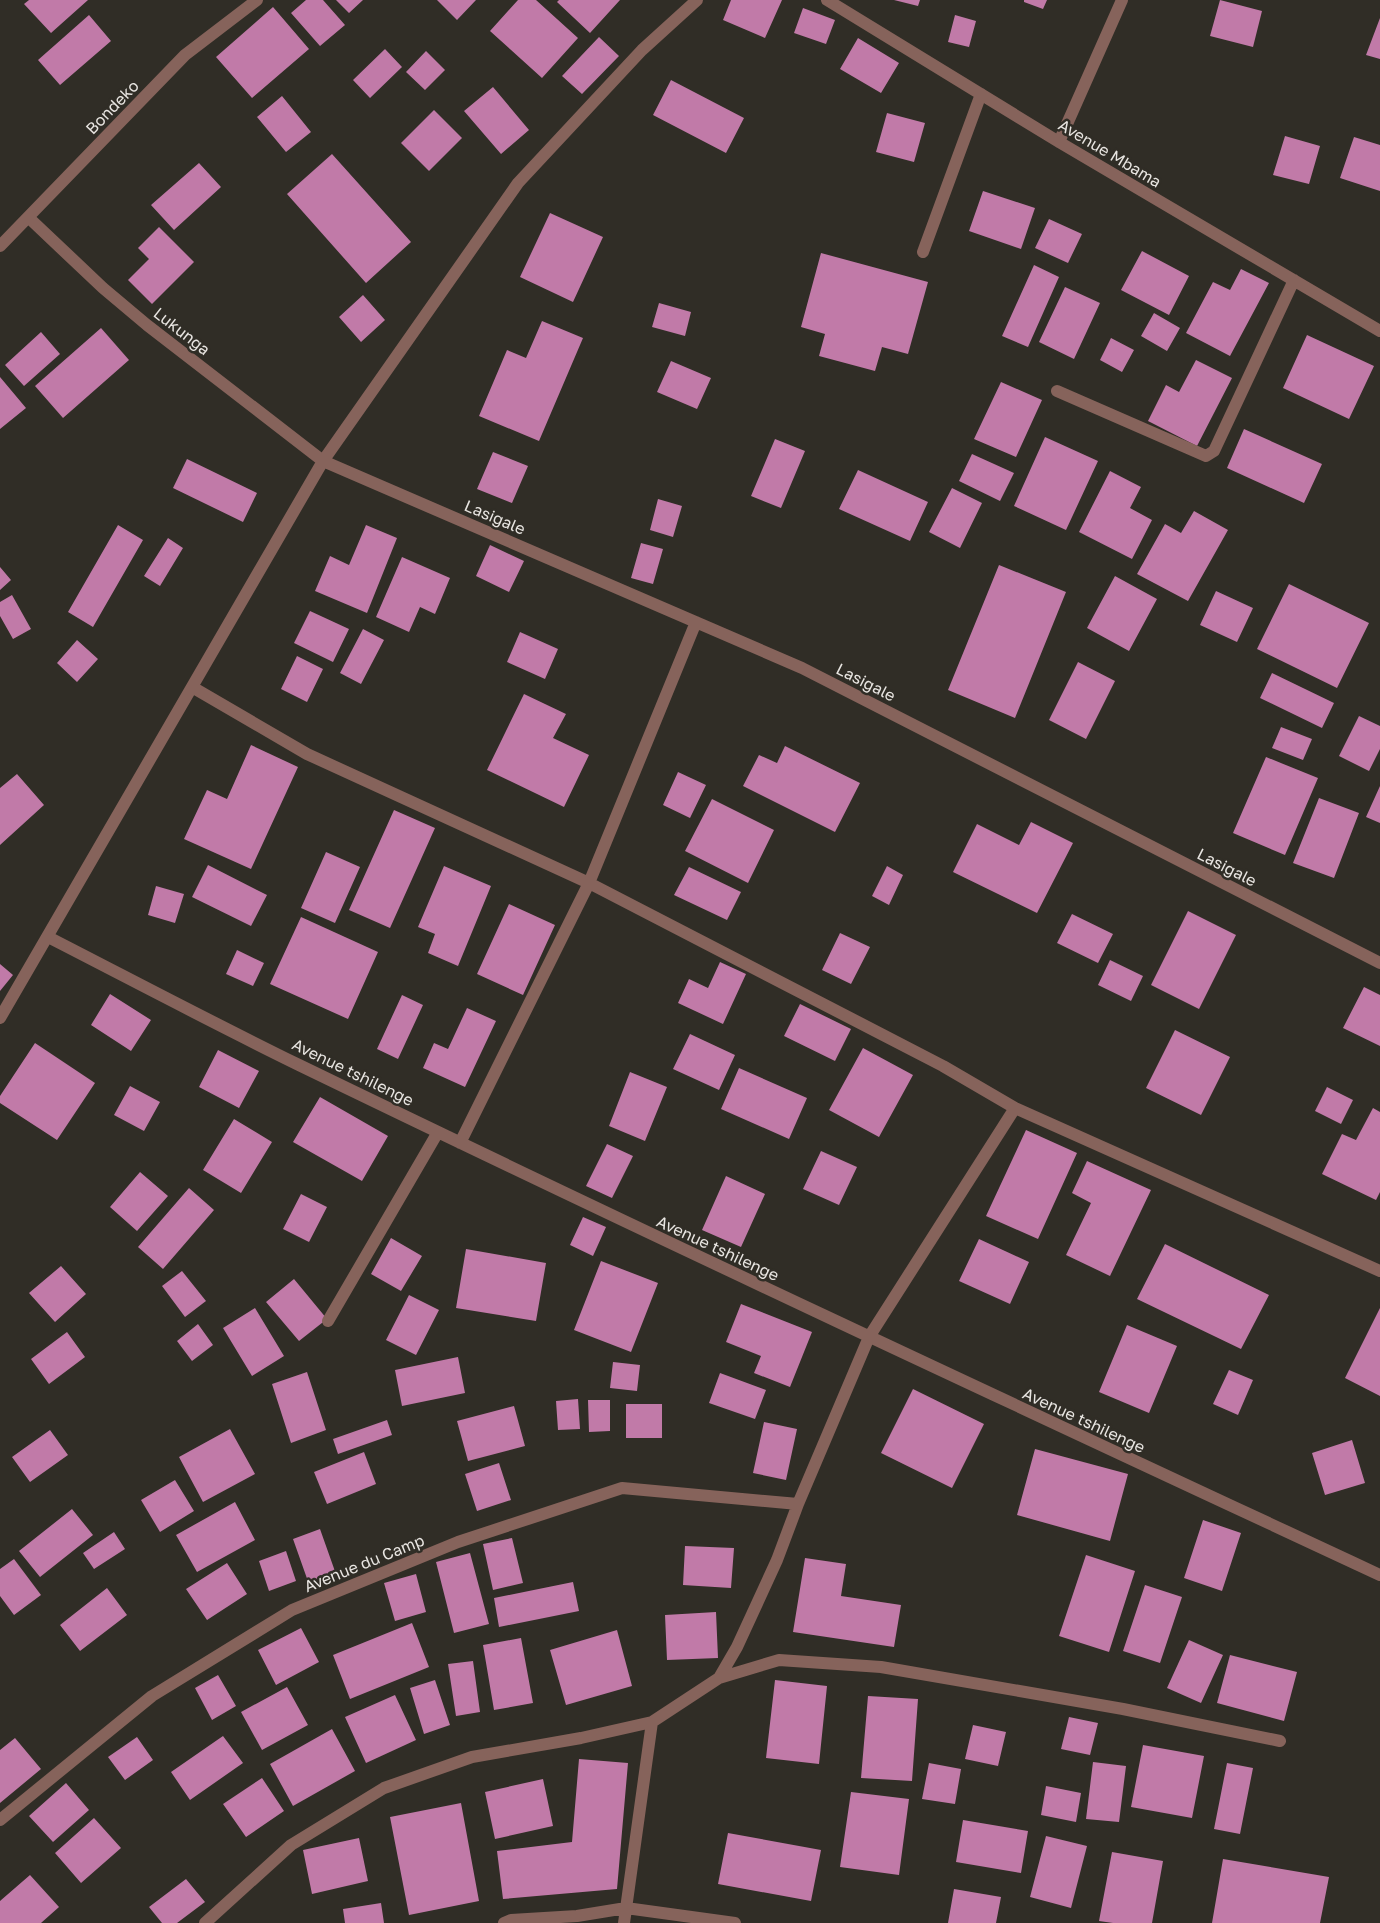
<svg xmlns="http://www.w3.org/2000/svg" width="1380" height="1923" viewBox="0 0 1380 1923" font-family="'Golos Text',sans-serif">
<rect width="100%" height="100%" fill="#302d26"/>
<path fill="#c17aa8" d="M29 0H88L51 33 24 4Z
M306 0H323L345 25 320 46 291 13Z
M336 0H363L349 13Z
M437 0H476L457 20Z
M518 0H536L578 38 542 78 490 31Z
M559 0H620L590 33 557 2Z
M731 0H782L765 38 723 20Z
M894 0H920L918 6Z
M1024 0H1047L1043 9 1024 2Z
M1220 0 1262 11 1253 47 1210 36Z
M273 7 309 49 252 98 216 57Z
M803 8 835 20 826 44 794 33Z
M89 15 111 41 60 85 38 60Z
M955 15 976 21 969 47 948 42Z
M1380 18V59L1366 55Z
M599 37 619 56 582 94 562 76Z
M858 38 899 63 881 93 840 69Z
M385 49 402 67 370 98 353 80Z
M426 51 445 70 425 90 406 72Z
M671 80 744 118 726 153 653 115Z
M493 87 529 130 501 154 464 111Z
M282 96 311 132 286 152 257 117Z
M434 110 462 138 429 171 401 143Z
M887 113 925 123 914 162 876 152Z
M1285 136 1320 146 1309 184 1273 175Z
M1354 137 1380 145V191L1340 178Z
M332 154 411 242 366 283 287 194Z
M199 163 221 187 174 230 151 205Z
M983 191 1035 208 1021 249 969 231Z
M550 213 603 237 573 302 520 277Z
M1049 219 1082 234 1068 263 1035 248Z
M159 227 194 262 152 304 128 280 149 259 138 248Z
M1142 251 1189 276 1169 315 1121 290Z
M821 253 928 282 908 354 882 347 875 371 819 356 825 334 801 327Z
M1034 265 1059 277 1028 347 1002 336Z
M1241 269 1269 283 1230 356 1186 333 1213 282 1230 290Z
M1065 287 1100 303 1074 359 1039 342Z
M363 295 385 320 361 342 339 317Z
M659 303 691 312 685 336 652 327Z
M1154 313 1180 328 1167 351 1141 336Z
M542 321 583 338 539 441 479 416 507 350 526 358Z
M101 328 129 360 63 418 35 386Z
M41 332 60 354 24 386 5 365Z
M1307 335 1374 366 1349 419 1283 388Z
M1111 338 1134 350 1122 372 1100 360Z
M1196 360 1232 378 1197 446 1148 421 1166 385 1179 392Z
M671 361 711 378 697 409 657 392Z
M0 377 26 408 0 429Z
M1001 382 1042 400 1016 457 974 439Z
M1244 429 1322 464 1304 503 1227 468Z
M1045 437 1098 461 1066 530 1014 506Z
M775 439 805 451 781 508 751 496Z
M493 452 528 466 512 503 477 489Z
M972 454 1014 473 1000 501 959 481Z
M187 459 257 493 243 522 173 488Z
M858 470 928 502 910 541 839 509Z
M1110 471 1141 487 1130 508 1152 520 1132 559 1079 532Z
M952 488 982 503 960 548 929 532Z
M658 499 682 506 673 537 650 530Z
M1194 511 1228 530 1188 601 1137 574 1165 524 1181 533Z
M118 525 143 540 93 627 68 612Z
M366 525 397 538 367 613 315 591 330 556 349 565Z
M168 538 183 548 160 586 144 576Z
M641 543 663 549 653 584 631 578Z
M490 545 524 561 509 592 476 576Z
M402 557 450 578 435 614 420 607 409 632 376 617Z
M999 565 1066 592 1015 718 948 690Z
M0 567 11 580 0 590Z
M1115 576 1157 599 1129 651 1087 628Z
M1289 584 1369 623 1337 688 1257 649Z
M1216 591 1253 608 1237 642 1200 625Z
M12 595 31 629 13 639 0 616V602Z
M310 611 349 629 333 662 294 643Z
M363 629 384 640 361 684 340 673Z
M520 632 558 649 545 679 507 662Z
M77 640 98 659 77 682 57 663Z
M297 656 323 669 307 702 281 689Z
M1078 662 1115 681 1086 739 1049 720Z
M1272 673 1334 703 1322 728 1260 698Z
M524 694 566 714 553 738 589 755 564 807 487 770Z
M1359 716 1380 726V749L1369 771 1339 756Z
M1281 727 1312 739 1303 760 1272 748Z
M251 745 298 767 251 869 184 839 207 790 227 799Z
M785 746 860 783 835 832 743 786 759 755 777 763Z
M1266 757 1318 778 1285 855 1233 833Z
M678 772 706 785 690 818 663 805Z
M17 774 44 805 0 845V788Z
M1380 786V823L1366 817Z
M1319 798 1359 813 1334 878 1293 863Z
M712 799 774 830 748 883 685 851Z
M394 810 435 828 390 928 349 910Z
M1031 822 1073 843 1037 913 953 872 977 824 1019 845Z
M326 852 360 867 335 923 301 908Z
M208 865 267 895 251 926 192 897Z
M444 866 491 886 458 966 428 953 435 934 418 927Z
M887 866 903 875 889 905 872 896Z
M689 867 741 892 727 920 674 895Z
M156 886 184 894 175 923 148 915Z
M509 904 555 925 523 995 477 974Z
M1188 911 1236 935 1199 1009 1151 985Z
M1072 914 1113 934 1098 963 1057 943Z
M301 917 378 952 348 1019 270 984Z
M840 933 870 947 851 984 822 970Z
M237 950 264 963 253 986 226 974Z
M1110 960 1143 976 1131 1001 1098 985Z
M720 962 746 974 723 1024 678 1003 689 979 708 988Z
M0 964 13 975 0 991Z
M1364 987 1380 995V1046L1343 1028Z
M110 994 151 1020 131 1051 91 1025Z
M402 995 423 1005 398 1059 377 1049Z
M800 1004 851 1029 835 1061 784 1036Z
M467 1008 496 1021 465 1087 423 1068 434 1043 448 1049Z
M1175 1030 1230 1057 1201 1115 1146 1088Z
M690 1034 735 1055 719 1090 673 1069Z
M35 1043 95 1083 57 1140 0 1103V1096Z
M863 1048 913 1075 879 1137 829 1110Z
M218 1050 259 1071 239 1108 199 1087Z
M739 1068 807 1098 789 1139 721 1109Z
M630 1072 667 1087 645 1141 609 1126Z
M130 1086 160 1102 144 1131 114 1115Z
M1327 1087 1353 1100 1341 1124 1315 1111Z
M320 1097 388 1136 362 1181 293 1142Z
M1373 1108 1380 1112V1192L1376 1200 1322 1174 1342 1134 1356 1140Z
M234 1119 272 1142 241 1193 203 1170Z
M1026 1130 1077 1153 1038 1239 986 1216Z
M607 1144 633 1156 612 1198 586 1186Z
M821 1151 857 1167 839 1205 803 1189Z
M1087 1161 1151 1190 1110 1276 1066 1255 1091 1203 1072 1193Z
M140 1172 168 1196 137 1231 110 1207Z
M726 1176 765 1194 741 1247 702 1230Z
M189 1188 214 1210 163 1269 138 1247Z
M301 1194 327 1207 309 1242 283 1229Z
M583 1217 606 1227 593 1256 570 1245Z
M391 1238 422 1256 401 1291 371 1274Z
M979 1239 1029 1262 1010 1304 959 1281Z
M1165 1244 1269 1295 1241 1349 1137 1299Z
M466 1249 546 1263 536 1321 456 1308Z
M601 1261 658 1283 631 1352 574 1330Z
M61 1266 86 1294 55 1322 29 1293Z
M182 1271 206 1301 185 1317 162 1286Z
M294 1279 327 1319 299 1341 266 1302Z
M409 1295 439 1310 416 1355 386 1340Z
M741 1304 812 1332 790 1387 754 1373 761 1356 726 1342Z
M255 1308 284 1356 252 1376 223 1328Z
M1380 1308V1396L1345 1378Z
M198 1324 213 1345 192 1361 177 1341Z
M1127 1325 1177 1346 1149 1413 1099 1392Z
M67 1332 85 1357 49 1384 31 1359Z
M458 1357 465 1393 402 1406 395 1370Z
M613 1362 640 1365 637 1391 610 1388Z
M1229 1370 1253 1380 1238 1415 1213 1404Z
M307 1372 326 1430 291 1443 272 1384Z
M720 1373 766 1390 755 1419 709 1403Z
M913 1389 984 1424 952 1488 881 1453Z
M578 1399 580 1429 558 1430 556 1401Z
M588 1400H610V1431L589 1432Z
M626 1404H662V1438H626Z
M514 1406 525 1446 468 1461 457 1421Z
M387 1420 392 1435 338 1454 333 1439Z
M764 1422 797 1429 786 1480 753 1473Z
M230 1429 255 1474 203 1502 179 1457Z
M50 1430 68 1455 30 1482 12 1457Z
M1352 1440 1365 1483 1325 1495 1312 1453Z
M1035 1449 1128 1474 1110 1541 1017 1515Z
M364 1452 376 1484 327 1504 314 1472Z
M499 1463 511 1500 477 1511 465 1474Z
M175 1480 194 1511 160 1532 141 1500Z
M235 1502 255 1540 197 1572 176 1535Z
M72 1509 93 1535 40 1577 19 1551Z
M1203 1520 1241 1533 1222 1591 1184 1578Z
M320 1529 337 1577 310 1587 293 1539Z
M114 1532 125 1549 94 1569 83 1553Z
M512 1538 523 1583 493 1590 483 1544Z
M685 1546 734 1548 731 1588 683 1585Z
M286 1551 296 1581 269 1591 259 1561Z
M470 1553 489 1624 454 1633 436 1562Z
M1086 1555 1135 1571 1109 1652 1059 1636Z
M805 1558 846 1564 841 1596 901 1605 894 1647 793 1632Z
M14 1559 41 1595 14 1615 0 1596V1569Z
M227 1563 247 1594 207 1620 186 1589Z
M416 1574 426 1612 395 1621 384 1583Z
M573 1582 579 1611 499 1627 494 1598Z
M1145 1585 1182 1597 1160 1663 1123 1651Z
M107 1588 127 1615 80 1651 60 1625Z
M716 1612 718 1658 667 1660 665 1615Z
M412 1623 429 1667 350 1699 333 1655Z
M301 1628 319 1662 276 1685 258 1650Z
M617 1630 632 1686 566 1705 550 1650Z
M521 1638 533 1703 494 1710 483 1645Z
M1189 1640 1223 1655 1201 1703 1167 1688Z
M1230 1655 1297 1672 1284 1721 1217 1703Z
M473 1661 480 1712 456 1716 448 1664Z
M218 1675 236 1706 212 1720 195 1688Z
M435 1680 450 1725 424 1734 410 1688Z
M775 1680 827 1686 819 1764 766 1758Z
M287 1687 308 1725 262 1750 241 1712Z
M395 1695 416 1740 366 1763 345 1717Z
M868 1696 918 1699 912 1781 861 1778Z
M1069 1717 1098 1723 1090 1755 1061 1749Z
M973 1725 1006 1732 998 1766 965 1759Z
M332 1729 355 1771 293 1806 270 1764Z
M223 1736 243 1763 190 1800 171 1772Z
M137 1737 153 1760 125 1780 108 1757Z
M15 1738 41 1769 0 1803V1750Z
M1143 1745 1204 1756 1192 1818 1131 1807Z
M579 1759 628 1763 617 1889 503 1899 497 1851 572 1842Z
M1093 1762 1126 1766 1119 1822 1086 1819Z
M929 1763 961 1769 955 1804 922 1799Z
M1227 1763 1253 1768 1240 1834 1214 1829Z
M262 1778 284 1811 246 1837 223 1804Z
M543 1779 553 1826 495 1839 485 1792Z
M66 1783 89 1810 53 1842 29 1816Z
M1046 1786 1081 1793 1076 1822 1041 1815Z
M851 1792 909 1799 899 1875 840 1867Z
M461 1803 479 1901 409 1915 390 1817Z
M94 1818 121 1848 81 1883 55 1853Z
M963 1820 1028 1831 1021 1873 956 1862Z
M728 1833 821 1850 811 1901 718 1884Z
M1046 1836 1087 1846 1071 1908 1030 1897Z
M359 1838 368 1881 312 1894 303 1850Z
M1112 1852 1163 1861 1152 1923H1113L1099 1921Z
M1223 1859 1329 1877 1320 1923H1212Z
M30 1875 59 1907 41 1923H0V1901Z
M186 1879 205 1902 177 1923H162L149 1907Z
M954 1889 1001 1897 996 1923H948Z
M381 1903 384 1923H345L343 1909Z"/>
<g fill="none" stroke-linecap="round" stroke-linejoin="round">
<path stroke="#86635b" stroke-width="12" d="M827 0 1059 142 1380 331
M1059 142 1122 0
M28 217 103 288 147 325 323 461 802 668 1380 963
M0 246 185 55 257 0
M923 252 981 94
M1057 391 1206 456 1214 451 1294 280
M192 687 307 754 589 883 943 1066 1015 1108 1380 1271
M48 937C132 980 215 1024 299 1065 658 1239 1019 1407 1380 1575
M0 1018 323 461 518 183 642 50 697 0
M460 1143 589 883 696 622
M328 1321 438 1132
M719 1678 779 1660 881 1667 1123 1709 1280 1741
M0 1820 152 1696 292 1610 458 1542 622 1488 798 1504
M205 1923 291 1845 384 1788 472 1757 581 1738 652 1722 719 1678 737 1647 777 1560 798 1504 869 1337 1015 1108
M504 1923 511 1920 577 1916 626 1908 735 1923
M624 1923 652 1722"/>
</g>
<g text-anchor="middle" stroke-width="5" stroke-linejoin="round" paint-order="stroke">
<g font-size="16" fill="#e8e5e1" stroke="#302d26">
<text transform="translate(112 107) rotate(-46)" y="6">Bondeko</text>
<text transform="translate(1110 153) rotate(31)" y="6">Avenue Mbama</text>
<text transform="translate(182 331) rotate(38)" y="6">Lukunga</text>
<text transform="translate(495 517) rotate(23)" y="6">Lasigale</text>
<text transform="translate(866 682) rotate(27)" y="6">Lasigale</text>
<text transform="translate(1227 867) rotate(27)" y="6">Lasigale</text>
<text transform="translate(353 1072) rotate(26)" y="6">Avenue tshilenge</text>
<text transform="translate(718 1248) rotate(25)" y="6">Avenue tshilenge</text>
<text transform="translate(1084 1420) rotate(25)" y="6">Avenue tshilenge</text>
<text transform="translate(364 1563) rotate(-22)" y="6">Avenue du Camp</text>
</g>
</g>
</svg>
